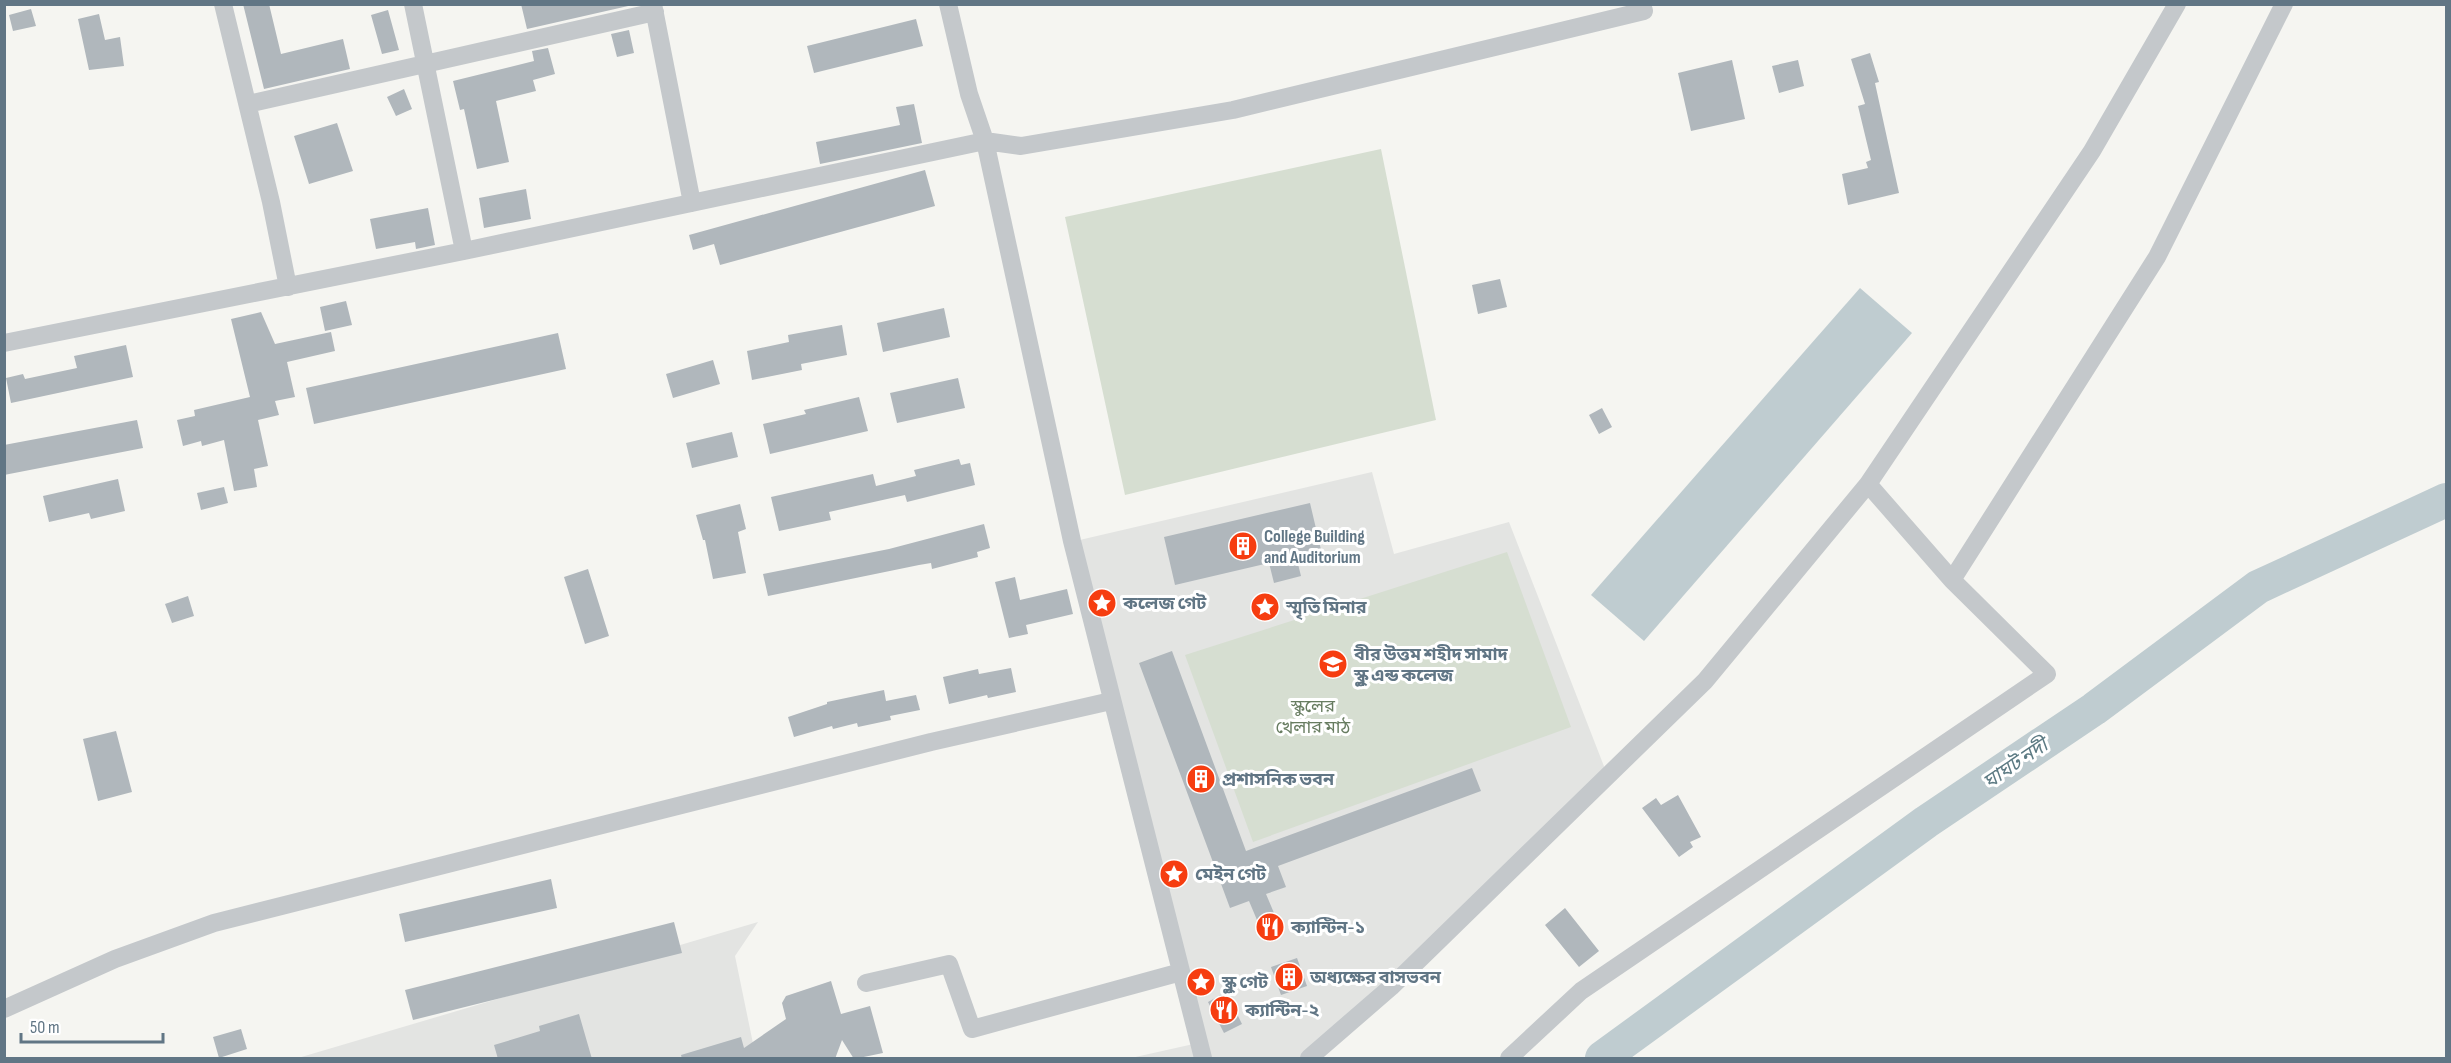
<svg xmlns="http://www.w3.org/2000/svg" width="2451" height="1063" viewBox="0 0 2451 1063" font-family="'Sofia Sans Condensed','Noto Sans Bengali',sans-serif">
<rect width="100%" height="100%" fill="#f5f5f1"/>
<path fill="#e3e4e2" d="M1372 472 1394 554 1509 522 1607 774 1309 1058H1131L1198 1043 1071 542Z
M758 922 735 956 756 1058H298Z"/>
<path fill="#d6ded1" d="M1381 149 1436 420 1125 495 1065 217Z
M1507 552 1571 727 1253 842 1185 655Z"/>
<path fill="#bfccd0" d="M1860 288 1912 333 1644 641 1591 595Z"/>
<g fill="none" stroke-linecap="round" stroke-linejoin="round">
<path stroke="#bfccd0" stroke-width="34" d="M1602 1058 1926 822 2094 709 2258 587 2446 500"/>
</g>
<path fill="#b0b7bc" d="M243 4H269L281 54 343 39 350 69 264 89Z
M521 4H637L527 29Z
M31 9 36 26 13 31 9 15Z
M388 10 399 50 382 54 371 15Z
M99 14 105 40 120 37 124 66 89 70 78 19Z
M916 19 923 46 814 73 807 46Z
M629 30 634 53 617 57 611 34Z
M548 48 555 74 533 80 536 91 496 101 509 162 477 169 464 109 460 110 453 81 534 61 532 51Z
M1870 53 1879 82 1875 83 1899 193 1848 205 1842 174 1868 168 1866 162 1871 160 1858 106 1865 104 1851 59Z
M1732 60 1745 119 1691 131 1678 73Z
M1798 60 1804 86 1779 93 1772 66Z
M404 89 412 109 396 116 387 97Z
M914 104 922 143 820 164 816 142 900 125 896 107Z
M337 123 353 171 309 184 294 136Z
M925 170 935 206 720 265 714 244 693 250 689 235Z
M526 189 531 219 484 228 479 198Z
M428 208 435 245 416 249 415 242 376 249 370 219Z
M1500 279 1507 307 1478 314 1472 285Z
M346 301 352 325 325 331 320 307Z
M944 308 950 337 883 352 877 323Z
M261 312 275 344 331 332 335 351 287 362 295 397 275 401 279 415 258 420 268 466 254 469 257 487 234 491 224 440 202 446 201 441 183 446 177 420 195 416 194 410 250 397 231 319Z
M842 325 847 355 801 364 802 370 752 380 747 351 789 342 788 335Z
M558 333 566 369 314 424 306 388Z
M126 345 133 377 11 403 6 378 23 374 25 379 77 368 74 356Z
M713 360 720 384 673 398 666 374Z
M958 378 965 408 897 423 890 393Z
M859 397 868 431 770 454 763 424 806 414 804 410Z
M1602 408 1612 427 1599 434 1589 415Z
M137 420 143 448 4 475V445Z
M732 432 738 457 692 468 686 443Z
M959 459 961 465 970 463 975 485 907 502 905 495 829 512 831 520 779 531 771 497 873 474 876 486 916 476 914 470Z
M118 479 125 511 91 519 89 513 49 522 43 496Z
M224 487 228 503 201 510 197 493Z
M1310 503 1322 554 1297 560 1301 576 1274 583 1269 563 1175 585 1164 537Z
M740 504 746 529 738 532 746 573 713 579 705 540H703L696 515Z
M984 524 990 548 977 552 978 557 932 569 931 563 919 565 768 596 763 574 889 549Z
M588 569 609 636 585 644 564 577Z
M1015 577 1020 600 1067 589 1073 614 1026 625 1028 634 1009 638 995 582Z
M188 596 194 616 172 623 165 604Z
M1172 651 1246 851 1472 768 1481 791 1278 866 1286 887 1266 894 1282 932 1265 939 1249 901 1230 908 1139 663Z
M1011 668 1016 692 988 698 987 695 949 704 943 677 978 669 979 674Z
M884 690 886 701 916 695 920 710 890 716 891 720 858 727 857 723 833 729 832 726 794 737 788 717 827 704V702Z
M116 731 132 792 98 801 83 739Z
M1678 795 1701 837 1690 842 1693 847 1679 857 1642 808 1656 798 1661 805Z
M551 879 557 908 405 942 399 914Z
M1565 908 1599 951 1579 967 1545 925Z
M674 922 682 953 413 1020 405 990Z
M1297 958 1307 986 1281 995 1271 967Z
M831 981 841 1014 870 1006 883 1053 854 1059 842 1040 835 1059H682L681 1055 741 1037 744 1048 786 1019 782 1003 786 996Z
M1226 992 1242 1024 1224 1033 1208 1002Z
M579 1014 592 1059H498L494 1045 540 1031 539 1026Z
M241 1029 247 1049 219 1058 213 1037Z"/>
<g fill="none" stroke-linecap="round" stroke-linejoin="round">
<path stroke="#c4c8cb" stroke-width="18" d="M223 4 271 202 288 287
M413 4 464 251
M653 4 692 203
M948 4 969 94 985 141 1072 541 1203 1058
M248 104 655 12
M4 343 464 251 985 141 1021 146 1233 110 1644 11 1642 4
M1868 484 1952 580
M866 983 949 964 972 1029 1181 972
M4 1009 115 959 214 923 931 742 1111 701
M1309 1058 1391 987 1705 681 1868 484 2092 151 2177 4
M1509 1058 1581 991 2047 674 1952 580 2157 257 2284 4"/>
</g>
<defs>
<g id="building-disc" transform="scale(1.5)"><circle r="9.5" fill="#f63d10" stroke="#fff"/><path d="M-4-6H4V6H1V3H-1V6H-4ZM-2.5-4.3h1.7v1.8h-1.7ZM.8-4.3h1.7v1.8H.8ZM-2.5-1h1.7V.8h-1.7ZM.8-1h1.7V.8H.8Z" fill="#fff"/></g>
<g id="sight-disc" transform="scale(1.5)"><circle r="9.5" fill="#f63d10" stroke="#fff"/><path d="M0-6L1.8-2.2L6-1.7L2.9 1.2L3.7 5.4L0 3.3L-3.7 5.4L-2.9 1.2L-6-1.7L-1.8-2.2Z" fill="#fff"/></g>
<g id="university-disc" transform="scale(1.5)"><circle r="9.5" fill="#f63d10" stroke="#fff"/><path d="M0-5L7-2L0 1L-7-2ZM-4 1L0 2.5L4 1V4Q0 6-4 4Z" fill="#fff"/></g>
<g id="restaurant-disc" transform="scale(1.5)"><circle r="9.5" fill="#f63d10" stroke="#fff"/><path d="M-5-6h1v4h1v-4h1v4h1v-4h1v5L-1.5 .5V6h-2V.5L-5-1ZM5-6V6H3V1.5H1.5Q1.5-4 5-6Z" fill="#fff"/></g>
</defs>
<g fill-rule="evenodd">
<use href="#building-disc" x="1243" y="546"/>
<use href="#sight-disc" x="1102" y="603"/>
<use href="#sight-disc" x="1265" y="607"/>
<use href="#university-disc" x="1333" y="664"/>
<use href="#building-disc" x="1201" y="779"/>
<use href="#sight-disc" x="1174" y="874"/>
<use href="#restaurant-disc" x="1270" y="927"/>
<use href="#building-disc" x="1289" y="977"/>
<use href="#sight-disc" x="1201" y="982"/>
<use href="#restaurant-disc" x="1224" y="1010"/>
</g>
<g text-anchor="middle" stroke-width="6" stroke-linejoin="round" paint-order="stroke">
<g font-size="18" font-weight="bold" fill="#617685" stroke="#fff" text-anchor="start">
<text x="1264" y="542">College Building<tspan x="1264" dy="21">and Auditorium</tspan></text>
<text x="1123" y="609">কলেজ গেট</text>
<text x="1286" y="613">স্মৃতি মিনার</text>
<text x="1354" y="660">বীর উত্তম শহীদ সামাদ<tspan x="1354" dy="21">স্কুল এন্ড কলেজ</tspan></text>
<text x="1222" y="785">প্রশাসনিক ভবন</text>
<text x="1195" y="880">মেইন গেট</text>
<text x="1291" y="933">ক্যান্টিন-১</text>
<text x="1310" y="983">অধ্যক্ষের বাসভবন</text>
<text x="1222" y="988">স্কুল গেট</text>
<text x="1245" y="1016">ক্যান্টিন-২</text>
</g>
<g font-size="18" fill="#677c60" stroke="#fff">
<text x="1313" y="712">স্কুলের<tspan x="1313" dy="21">খেলার মাঠ</tspan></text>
</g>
<g font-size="20" font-style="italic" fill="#5c7a83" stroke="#fff">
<text transform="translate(2015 763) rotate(-34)" y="7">ঘাঘট নদী</text>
</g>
</g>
<rect width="2451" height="1063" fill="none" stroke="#617685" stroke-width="12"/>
<path d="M21 1033v9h142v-9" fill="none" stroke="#617685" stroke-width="3"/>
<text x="30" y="1033" font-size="18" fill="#617685" stroke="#ffffff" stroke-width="4.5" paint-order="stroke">50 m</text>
</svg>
